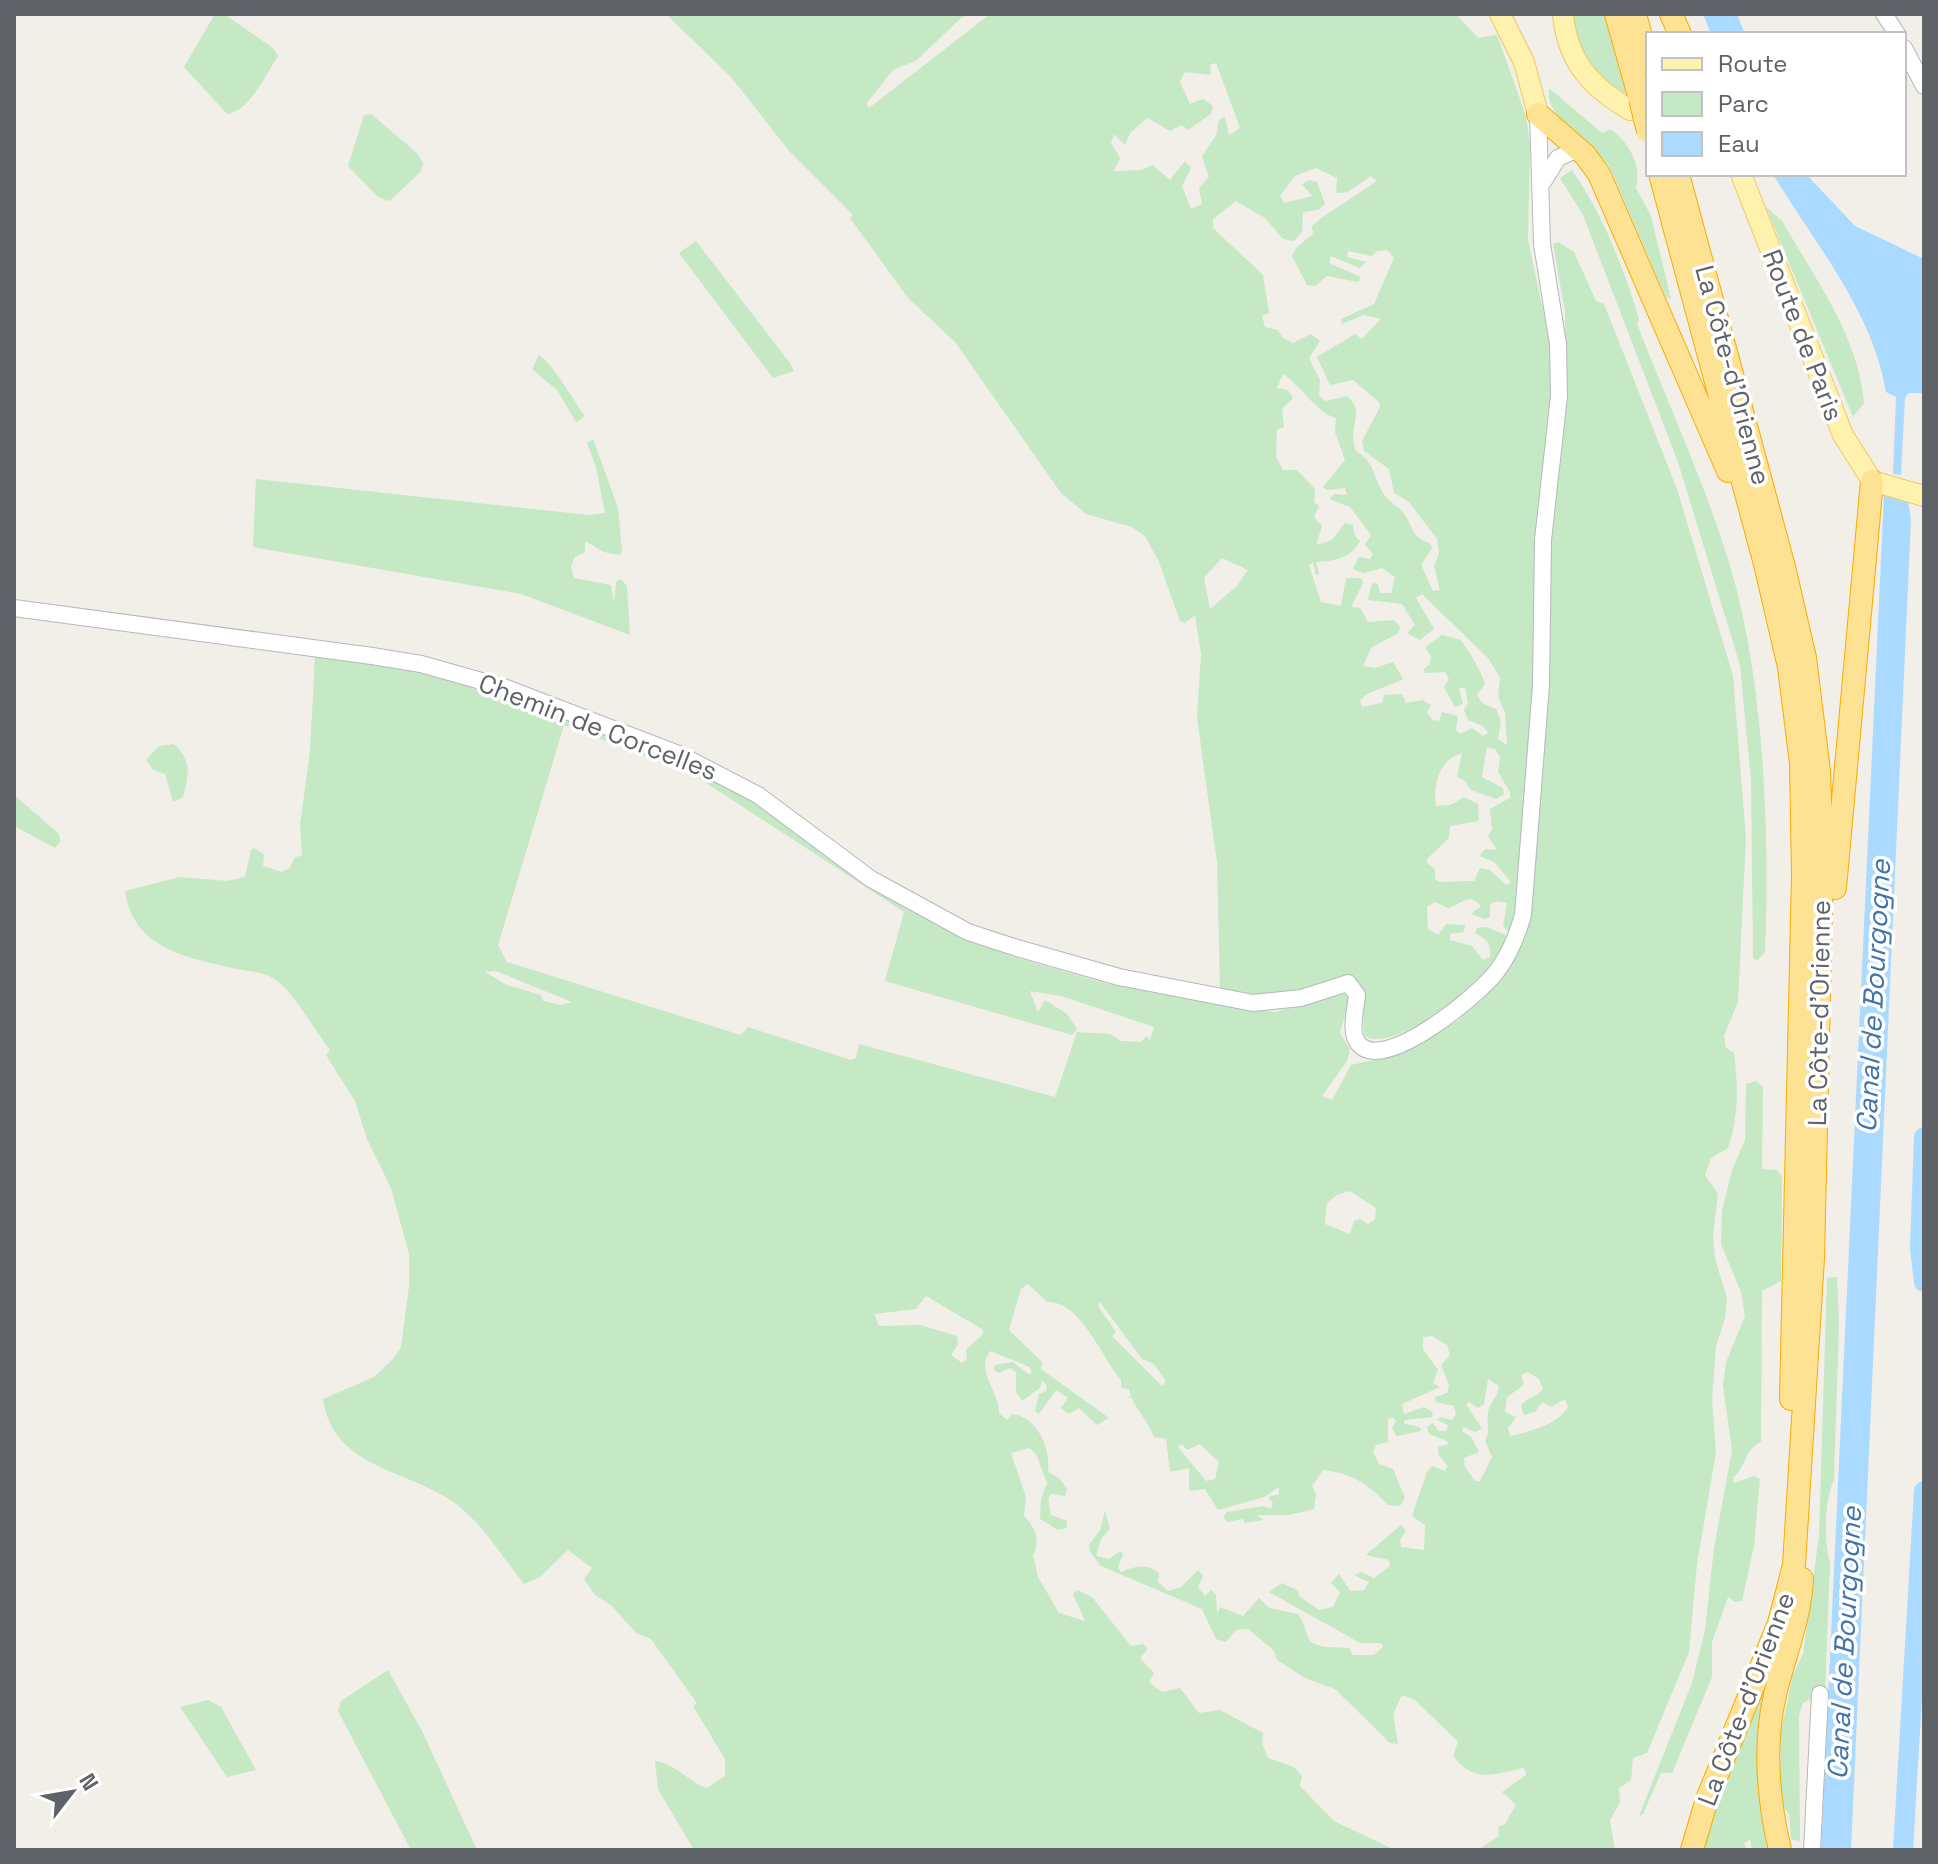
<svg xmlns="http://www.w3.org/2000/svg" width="1938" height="1864" viewBox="0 0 1938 1864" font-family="'Space Grotesk',sans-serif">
<rect width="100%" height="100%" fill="#f1efe8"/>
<path fill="#c5e8c5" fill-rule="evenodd" d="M215 14H224L273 48 278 56C266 74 249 112 227 114L184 67Z
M666 14H975L962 17 917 60 893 70 866 104 869 108 990 14H1456L1478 38 1497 35 1526 116 1530 144 1528 240 1551 347 1553 403 1535 540 1533 740 1519 915 1509 932 1503 926 1507 903 1498 901 1490 904V917L1485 919 1471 914 1481 906C1468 892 1463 903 1448 908L1435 902 1427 907 1428 929 1438 935 1446 924 1465 925 1464 932 1450 934V940L1472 946 1483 960 1490 957C1492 943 1486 939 1475 933L1477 928 1487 927 1508 936C1502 952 1493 966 1482 979 1465 999 1386 1054 1364 1035L1361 985 1347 974C1315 985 1251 1013 1220 987L1217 863 1197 717 1201 654 1195 615 1185 623 1180 621 1159 562 1145 536 1132 527 1086 514 1061 493 955 342 908 298 850 218 853 215 790 152 731 77ZM1216 63 1240 128 1229 135 1225 117 1219 120 1216 135 1202 156 1209 177 1199 188 1202 204 1191 209 1182 186 1191 168 1185 161 1170 180 1153 165 1141 170 1114 171 1120 158 1111 143 1114 134 1125 145 1130 133 1147 118 1170 131 1182 125 1188 130 1211 114 1213 106 1203 99 1190 104 1180 82 1185 72 1211 75 1210 65ZM1316 168 1337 178 1336 193 1348 192 1371 176 1377 181 1321 218 1312 226 1313 234 1296 248 1292 256 1307 285 1315 286 1327 276 1358 282 1361 277 1329 263 1331 256 1360 268 1366 262 1347 257 1348 251 1372 256 1377 251 1387 250 1394 258 1374 304 1341 319 1342 324 1364 315 1381 319 1362 339 1355 334 1317 357 1330 385 1353 380 1379 402 1380 407 1362 441 1364 451 1389 469 1394 493 1409 502 1437 539 1439 553 1434 566 1440 590 1433 591 1421 565 1432 548 1430 543C1410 538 1413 523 1402 511 1396 505 1387 500 1383 493 1373 476 1375 462 1356 451 1346 426 1367 413 1347 396L1326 401 1319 396 1320 380 1309 358 1320 341 1311 334 1293 343 1283 338 1278 330 1265 327 1262 316 1269 313 1263 275 1213 228V219L1236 201 1265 218 1283 239 1294 241 1302 232 1303 212 1318 210 1325 204 1317 182 1309 180 1302 184 1312 196 1284 203 1280 196 1295 176ZM1283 374C1302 386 1315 412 1336 418L1335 432 1345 460 1323 487 1327 490 1345 488 1347 495 1334 494 1329 499 1350 507 1371 535 1365 545 1373 554 1370 559 1359 557 1353 569 1364 573 1382 568 1395 577 1391 593H1380L1378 584 1372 583 1368 600 1402 604 1415 625 1407 633 1420 640 1434 629 1416 598 1422 594 1489 659 1500 678 1498 696 1505 713 1507 745 1498 739 1501 722 1496 709 1482 703 1477 695 1485 684C1480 668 1470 654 1461 640L1442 635 1425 647 1431 656 1430 664 1423 670 1426 673 1445 672 1449 679 1444 687 1455 707 1463 704 1459 689 1465 687 1468 704 1464 710 1468 720 1483 726 1488 733 1483 736 1472 728 1460 734 1456 730 1458 716 1442 712 1439 721 1433 720 1427 713 1431 705 1423 700 1406 703 1402 694 1384 695 1382 703 1362 707 1360 700C1371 689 1389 687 1403 679L1393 662 1375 668 1363 666 1371 648 1398 633 1400 627 1394 620 1368 622 1360 608 1351 607 1363 583 1361 578H1346L1341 606 1321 602 1309 565 1313 562 1316 575H1319L1316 562C1334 561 1352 558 1360 541L1355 536 1353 525 1345 523 1332 540 1316 545 1322 526 1314 517 1319 506 1314 502 1315 489 1297 470H1283L1276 457 1277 429 1284 427 1282 409 1293 398 1288 390 1277 388ZM1222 558 1248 570 1237 586 1210 609 1204 578ZM1487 747 1495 749 1500 757 1498 772 1510 792V798L1490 809 1492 829 1488 836 1497 850 1485 849 1480 856 1494 862 1511 882 1506 885 1490 870 1480 868 1474 881 1440 882 1435 879V869L1426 862 1428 858 1449 838 1450 826 1479 821 1478 804 1464 797 1450 805 1436 806C1433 786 1438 760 1462 753L1457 777 1464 780 1471 790 1496 799 1504 794 1503 788 1482 777Z
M1572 14H1606L1628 95C1588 72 1581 59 1572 14Z
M1550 89 1602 133 1611 129C1629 143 1642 165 1636 188L1651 216 1671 299 1666 297 1609 166C1595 147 1540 113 1550 89Z
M371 114 418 154 423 164 421 171 390 201 378 197 348 166 364 115Z
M1572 170C1603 215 1623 266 1639 319L1637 324C1667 401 1702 477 1727 556 1764 672 1770 831 1765 952L1757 961 1753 958 1751 780 1740 665 1678 462 1583 215 1560 178Z
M1766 207 1782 221C1814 277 1859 337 1864 403L1853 417Z
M696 241 790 363 794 371 773 378 679 253Z
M1558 242 1574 252 1596 301 1604 304 1677 489 1733 676 1746 838 1738 1002 1724 1036 1726 1048 1734 1053C1738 1084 1739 1118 1728 1148L1711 1158 1705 1175 1718 1194 1713 1235 1715 1259 1727 1298 1725 1318 1716 1346 1712 1400 1716 1452 1697 1564 1689 1652 1647 1753 1633 1758 1631 1780 1619 1788 1620 1802 1610 1820 1615 1850H1478L1499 1836 1498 1827 1505 1824 1516 1805 1502 1792 1526 1775 1524 1768C1493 1774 1475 1784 1453 1756L1458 1742 1415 1700 1402 1695 1393 1714 1398 1744 1390 1743 1335 1689 1305 1678 1277 1660 1274 1651 1248 1629 1236 1630 1226 1642 1216 1639 1202 1609 1101 1566 1090 1552 1089 1545 1100 1530 1105 1511 1110 1529 1101 1539 1096 1556 1109 1559 1120 1551 1123 1554 1118 1568 1121 1572C1135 1566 1147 1563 1159 1573L1158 1582 1168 1591 1181 1587 1198 1570 1203 1576 1198 1587 1205 1596 1211 1590 1216 1595 1217 1613 1220 1607 1243 1616 1259 1598 1269 1608 1298 1614C1305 1623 1304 1630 1309 1639 1314 1649 1338 1647 1349 1648L1353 1655H1374L1383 1647 1381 1643H1360L1269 1592 1282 1583 1297 1590 1299 1596 1319 1610 1333 1607 1340 1592 1331 1583 1339 1574 1350 1591 1364 1590 1369 1582 1354 1575 1361 1572 1374 1578 1390 1566 1389 1560 1366 1555 1401 1525 1406 1531 1400 1540 1401 1547 1424 1550 1425 1525 1412 1516 1427 1472 1432 1466 1445 1471 1448 1466 1438 1454V1447L1448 1444 1447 1441 1429 1434 1427 1427 1433 1423 1438 1431H1446L1448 1425 1437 1420 1440 1417 1452 1420 1456 1414 1454 1406 1436 1402 1435 1397 1447 1393 1449 1385 1441 1365 1450 1355 1447 1345 1432 1336 1423 1337V1349L1438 1370 1433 1383 1440 1387 1402 1404 1404 1414 1424 1407 1432 1412 1433 1417 1405 1420 1404 1424 1420 1427 1421 1431 1397 1436 1392 1428 1396 1421 1393 1417 1388 1419V1442L1376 1445 1373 1452 1379 1464 1393 1469 1405 1498 1400 1506 1388 1505C1369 1484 1351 1473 1323 1470L1312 1486 1316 1494 1314 1509 1289 1515H1257L1263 1520 1245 1523 1243 1519 1227 1522 1223 1517 1227 1512 1263 1506 1271 1509 1273 1503 1268 1497 1279 1494V1487L1264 1497 1218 1510 1205 1489 1189 1491V1468L1170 1472 1166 1439 1154 1437C1148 1421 1138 1412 1131 1397L1126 1400 1131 1395 1129 1389 1121 1388V1380C1102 1357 1079 1299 1047 1302L1028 1284 1021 1289 1009 1330 1042 1362 1041 1369 1109 1418 1097 1425 1079 1408 1069 1414 1061 1408 1068 1398 1056 1390 1039 1414 1035 1411 1039 1394 1046 1391 1047 1386 1042 1380 1040 1388 1022 1401 1016 1392V1372L1010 1368 998 1373 993 1369 995 1365 1013 1362 1028 1374 1032 1373 1030 1367 990 1351C975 1372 999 1390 999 1413L1007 1420 1012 1414C1038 1417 1051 1449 1048 1472L1059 1478 1067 1489 1065 1496 1051 1494 1048 1498 1051 1515 1067 1521V1528L1058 1530 1040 1519 1041 1499 1047 1483 1036 1454 1029 1448 1011 1453 1026 1497 1024 1516C1035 1528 1041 1539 1033 1555L1038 1577 1059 1613 1085 1621 1073 1594 1077 1590 1092 1597 1131 1646 1143 1644 1148 1649 1140 1658 1154 1673 1149 1682 1162 1692 1180 1688 1199 1713 1220 1710 1263 1733 1262 1743 1268 1758 1294 1767 1302 1776 1300 1786 1334 1821 1395 1850H694L658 1789 655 1761C677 1764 686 1781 707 1788L725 1776V1759L693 1706 697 1703 651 1639 636 1633 612 1606 595 1595 584 1579 592 1568 568 1550 540 1577 524 1584C503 1558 483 1524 456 1504 410 1469 333 1470 323 1399L374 1377 394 1358 401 1347 409 1286V1254L391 1188 367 1139 355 1101 326 1055 330 1050C315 1031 292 989 273 978 264 972 248 971 237 969 188 958 133 949 125 891L180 877 227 881 245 877 251 849 255 848 264 855 263 866 282 872 290 868 294 858 302 855 300 825 310 751 315 656 417 671 483 688 670 758 750 799 882 894 924 917 1011 956 1108 984 1238 1008 1276 1012 1341 991 1347 993 1350 998 1340 1033 1350 1049 1347 1061 1322 1096 1332 1100 1351 1065 1402 1054 1459 1020 1502 974 1531 913 1549 684 1547 623 1551 510 1563 436 1566 385 1565 312 1553 244ZM564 725 694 775 904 912 885 981 1072 1035 1077 1029 1067 1014 1045 1000 1038 1012 1030 991 1061 996 1154 1027 1150 1040 1146 1036 1141 1042 1121 1041 1110 1034 1077 1032 1055 1097 859 1044 856 1058 851 1060 748 1027 741 1035 507 962 498 945ZM496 971 572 1002 561 1005 543 1001 541 995 507 985 485 972ZM1350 1191 1376 1208 1375 1219 1368 1224 1360 1219 1354 1221 1350 1234 1325 1224 1327 1203 1337 1195ZM926 1296 982 1329 983 1334 966 1350 967 1359 962 1363 951 1355 958 1344 957 1336 920 1325 879 1326 874 1314 916 1309ZM1100 1302 1142 1359 1154 1364 1166 1381 1162 1386 1112 1336 1116 1332 1098 1306ZM1528 1372 1539 1379 1543 1389C1537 1398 1527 1396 1521 1406L1524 1415 1535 1412 1542 1402 1551 1407 1565 1399 1568 1407C1559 1424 1529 1432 1510 1436L1508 1428 1516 1417 1505 1412 1507 1397 1524 1385 1521 1375ZM1488 1379 1499 1386C1498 1397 1490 1402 1488 1412 1486 1424 1491 1430 1485 1441L1492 1457 1480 1481H1475L1465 1467 1464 1458 1479 1452 1472 1438 1462 1431 1464 1427 1475 1432 1482 1428 1466 1405 1469 1402 1478 1408 1484 1404ZM1182 1444 1187 1450 1200 1444 1219 1462 1215 1479 1206 1481 1178 1447Z
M539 355C554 365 572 398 584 415L583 418 576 422 557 390 532 369Z
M593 439 618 508 622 552 619 555 604 552 585 541V552L575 557 571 566 574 578 611 585 614 604 616 582 621 579 627 586 630 635 521 594 253 547 256 479 589 515 605 513 596 467 587 443Z
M174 744C192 761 189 775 183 797L173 802 165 774 153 770 146 760 159 746Z
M14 795 59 834 60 842 55 848 14 826Z
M1756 1081 1763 1087 1762 1169 1776 1170 1782 1176 1781 1281 1762 1291 1761 1442C1745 1448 1746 1468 1733 1477L1734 1483 1754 1476 1760 1479 1754 1546 1742 1601 1735 1602 1728 1597 1712 1642V1677L1672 1773H1661L1643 1814 1639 1816 1692 1683 1705 1630 1714 1548 1732 1451 1723 1385 1726 1362 1745 1316 1741 1292 1721 1244 1722 1211 1732 1170 1745 1140 1746 1084Z
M1837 1277 1839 1324 1834 1480C1824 1501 1824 1541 1830 1563L1825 1691 1803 1703 1799 1715 1800 1841 1791 1839 1789 1814 1780 1803 1781 1731 1793 1675 1803 1654 1819 1536 1827 1278Z
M1768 1664 1773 1850H1752L1750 1840 1744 1843 1747 1850H1697Z
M388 1670 422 1731 477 1850H411L338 1711 341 1701Z
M208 1700 221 1707 256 1770 227 1777 180 1707Z"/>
<path fill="#aadaff" d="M1703 14H1737L1745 34H1711Z
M1773 174H1806L1855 226 1924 259V393H1909L1905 397 1901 475 1893 474 1896 397 1886 392C1872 309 1815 245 1773 174Z
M1884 495 1908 501 1911 519 1851 1850H1821Z"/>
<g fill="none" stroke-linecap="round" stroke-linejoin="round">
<path stroke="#aadaff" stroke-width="20" d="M1924 1137 1920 1248 1924 1282
M1903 1850 1924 1491"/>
<g stroke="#b5b8bc" stroke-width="18">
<path id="minor" d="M1884 14 1897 34
M1904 48 1924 86
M1543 182 1558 158 1578 149
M14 608 372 656 421 664 506 688 681 755 758 795 871 879 968 932 1017 948 1119 977 1253 1003 1301 998 1348 983 1357 995C1356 1009 1349 1031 1358 1043 1383 1076 1481 993 1497 971 1510 954 1517 936 1523 915L1541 685 1543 540 1559 396 1558 344 1542 244 1538 114
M1812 1850 1820 1694"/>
</g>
<g stroke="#f2c960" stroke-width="22">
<path id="major" d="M1500 14 1524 62 1538 114
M1563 14C1567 61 1591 87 1630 110
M1741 174 1843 435 1872 481 1924 496"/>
</g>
<g stroke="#f9ab00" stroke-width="24">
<path id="highway" d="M1616 14 1640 99
M1635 14 1648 63
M1671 14 1680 34
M1538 114 1585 155 1599 174 1728 471
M1660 174 1765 564 1789 667 1801 763 1803 874 1791 1399
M1678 174 1784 567 1805 658 1819 771 1822 864 1813 1258 1794 1565 1779 1623 1707 1799 1692 1850
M1835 888 1872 481
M1780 1850C1768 1799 1763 1747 1775 1695 1784 1656 1800 1620 1802 1579"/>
</g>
<use href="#minor" stroke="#fff" stroke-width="16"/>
<use href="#major" stroke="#fff2af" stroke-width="20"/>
<use href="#highway" stroke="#fde293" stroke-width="22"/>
<g stroke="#f9ab00" stroke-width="24" stroke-linecap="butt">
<path id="highway-bridge" d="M1640 99 1648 131"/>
</g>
<use href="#highway-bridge" stroke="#fde293" stroke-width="22"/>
</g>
<g text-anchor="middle" stroke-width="7" stroke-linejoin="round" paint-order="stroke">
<g font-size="26" fill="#5f6368" stroke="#fff">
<text transform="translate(1803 335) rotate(69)" y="9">Route de Paris</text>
<text transform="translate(1733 375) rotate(75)" y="9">La Côte-d'Orienne</text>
<text transform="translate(598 727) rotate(21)" y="9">Chemin de Corcelles</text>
<text transform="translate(1819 1013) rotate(-89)" y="9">La Côte-d'Orienne</text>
<text transform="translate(1746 1699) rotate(-69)" y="9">La Côte-d'Orienne</text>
</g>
<g font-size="28" font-style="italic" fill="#4174aa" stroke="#fff">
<text transform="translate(1873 996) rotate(-87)" y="10">Canal de Bourgogne</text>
<text transform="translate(1844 1643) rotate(-87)" y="10">Canal de Bourgogne</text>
</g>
</g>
<rect width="1938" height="1864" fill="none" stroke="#5f6368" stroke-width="32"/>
<rect x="1646" y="32" width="260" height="144" fill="#ffffff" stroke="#bfc1c3" stroke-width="2"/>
<rect x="1662" y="58" width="40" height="12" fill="#fff2af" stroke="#bfc1c3" stroke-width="2"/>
<text x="1718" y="72" font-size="24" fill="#5f6368">Route</text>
<rect x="1662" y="92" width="40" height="24" fill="#c5e8c5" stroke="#bfc1c3" stroke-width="2"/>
<text x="1718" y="112" font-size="24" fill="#5f6368">Parc</text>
<rect x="1662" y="132" width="40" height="24" fill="#aadaff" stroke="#bfc1c3" stroke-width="2"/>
<text x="1718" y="152" font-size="24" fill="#5f6368">Eau</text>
<g transform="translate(72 1792) rotate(59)" stroke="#ffffff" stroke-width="6" paint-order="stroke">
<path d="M0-6L14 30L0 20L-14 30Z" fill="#5f6368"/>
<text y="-12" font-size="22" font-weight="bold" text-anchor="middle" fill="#5f6368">N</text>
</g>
</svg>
